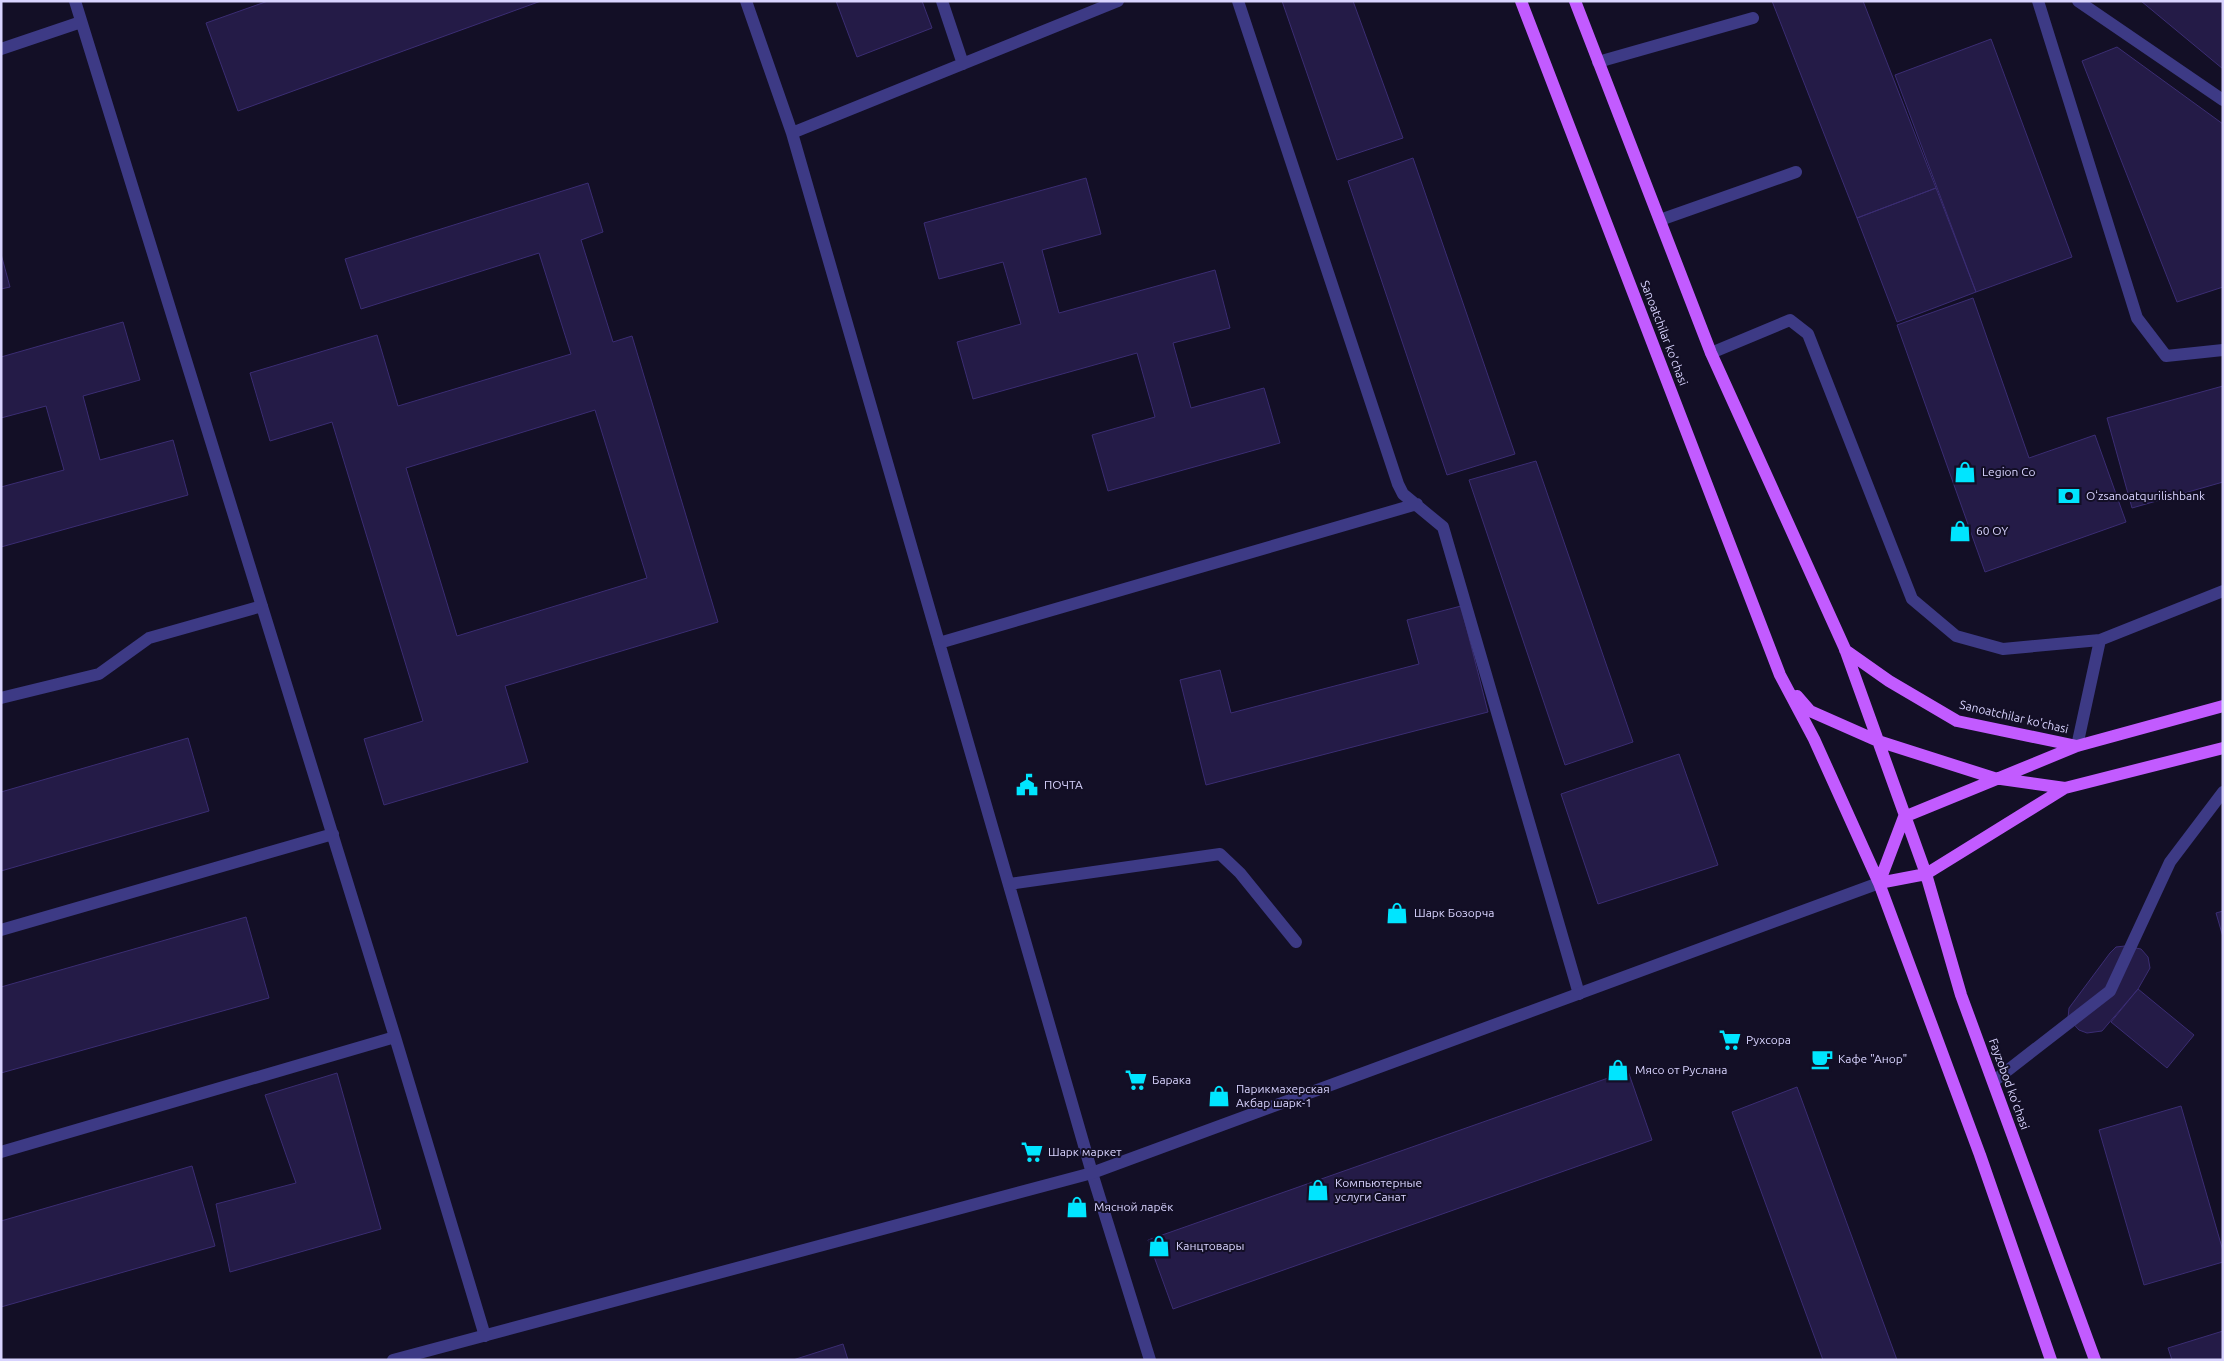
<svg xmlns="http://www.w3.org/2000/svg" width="2224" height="1361" viewBox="0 0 2224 1361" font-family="Ubuntu,sans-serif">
<rect width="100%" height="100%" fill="#130f26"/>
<path fill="#241b47" stroke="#3b2d73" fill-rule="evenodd" d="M268 1H541L238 111 206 23Z
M836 1H922L932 28 857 57Z
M1282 1H1353L1403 138 1337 160Z
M1772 1H1863L1936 188 1857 218Z
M2141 1H2223V69Z
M1991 39 2072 257 1976 292 1895 75Z
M2117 47 2223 124V287L2177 302 2082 61Z
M1413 158 1515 454 1447 475 1348 181Z
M1086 178 1101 234 1042 250 1059 313 1215 270 1230 328 1173 343 1191 408 1264 388 1280 443 1108 491 1092 435 1155 417 1137 353 973 399 957 342 1021 324 1003 262 939 279 924 223Z
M588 183 603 232 581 240 613 342 632 336 718 622 505 686 528 762 384 805 364 739 423 721 332 422 270 441 250 373 377 335 398 406 571 354 539 253 361 309 345 259ZM595 410 647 578 457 636 406 468Z
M1936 188 1976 292 1897 322 1857 218Z
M1 254 10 287 1 289Z
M1973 298 2029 458 2095 435 2126 522 1985 572 1897 325Z
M123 322 140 380 83 396 100 460 173 440 188 495 1 547V487L64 470 46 406 1 418V357Z
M2223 386V482L2132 508 2107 418Z
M1536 461 1633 742 1565 765 1469 480Z
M1461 606 1488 712 1206 785 1180 680 1220 670 1231 713 1419 664 1407 620Z
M188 738 209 811 1 871V792Z
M1679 754 1718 865 1598 904 1561 794Z
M2223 911V937L2216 913Z
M246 917 269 998 1 1073V987Z
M2125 946 2141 949 2148 957 2150 968 2138 989 2102 1031 2087 1033 2079 1030 2068 1018 2069 1008 2110 953 2116 947Z
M2138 989 2194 1035 2167 1068 2111 1022Z
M1628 1071 1652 1140 1173 1309 1148 1240Z
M337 1073 381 1229 230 1272 216 1204 296 1183 265 1095Z
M1797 1087 1897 1360H1823L1732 1112Z
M2181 1106 2223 1251V1262L2144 1285 2099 1130Z
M192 1166 215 1246 1 1307V1221Z
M2223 1331V1360H2172L2168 1348Z
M843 1344 848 1360H793Z"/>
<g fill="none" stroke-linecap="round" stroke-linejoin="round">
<path stroke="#3d3a85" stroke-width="12" d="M2038 1 2137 318 2166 356 2223 350
M2078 1 2223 100
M1598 62 1753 18
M1660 220 1796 172
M1711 353 1790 320 1808 334 1912 599 1956 636 2003 649 2100 640
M2077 746 2100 640 2223 591
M1994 1081 2110 991 2170 862 2223 792"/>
<path stroke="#3d3a85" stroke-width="12" d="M75 1 395 1037 485 1336
M746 1 792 133 1092 1173 1150 1360
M942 1 963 64
M1238 1 1398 484 1403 494 1443 527 1579 994
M1 49 81 22
M792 133 1118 1
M939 643 1417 504
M1 698 99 674 149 638 262 606
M1009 884 1220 854 1240 873 1296 942
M1 930 333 834
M1 1152 395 1037"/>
<path stroke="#3d3a85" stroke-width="12" d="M393 1360 1092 1173 1879 883"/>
<path stroke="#c25bff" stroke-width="12" d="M1521 1 1780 675 1814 739 1879 883 1980 1155 2051 1360
M1575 1 1711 353 1845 649 1926 874 1961 995 2095 1360
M1845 650 1889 681 1957 721 2077 746
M1797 696 1810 711 1878 741 1994 778 2065 788
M1879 883 1904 817 2077 746 2223 706
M1879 883 1926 874 2065 788 2223 748"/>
</g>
<defs>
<g id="shop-bare" transform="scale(1.725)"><path d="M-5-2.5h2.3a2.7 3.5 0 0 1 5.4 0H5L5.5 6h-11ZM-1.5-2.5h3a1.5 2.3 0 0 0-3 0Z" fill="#00e5ff" stroke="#130f26" stroke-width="2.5" paint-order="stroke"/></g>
<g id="bank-bare" transform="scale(1.725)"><path d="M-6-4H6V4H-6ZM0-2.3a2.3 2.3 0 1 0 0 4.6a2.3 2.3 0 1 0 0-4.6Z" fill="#00e5ff" stroke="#130f26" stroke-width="2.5" paint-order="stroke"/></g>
<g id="civic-bare" transform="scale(1.725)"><path d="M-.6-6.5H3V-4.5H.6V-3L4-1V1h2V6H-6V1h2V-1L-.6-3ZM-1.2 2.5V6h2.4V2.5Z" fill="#00e5ff" stroke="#130f26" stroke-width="2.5" paint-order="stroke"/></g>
<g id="supermarket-bare" transform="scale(1.725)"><path d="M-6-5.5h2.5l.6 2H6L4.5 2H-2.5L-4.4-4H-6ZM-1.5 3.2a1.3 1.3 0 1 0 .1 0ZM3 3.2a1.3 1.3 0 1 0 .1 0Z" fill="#00e5ff" stroke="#130f26" stroke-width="2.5" paint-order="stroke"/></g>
<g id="cafe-bare" transform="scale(1.725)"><path d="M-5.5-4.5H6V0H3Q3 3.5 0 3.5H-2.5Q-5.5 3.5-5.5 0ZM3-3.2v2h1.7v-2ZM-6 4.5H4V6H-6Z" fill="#00e5ff" stroke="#130f26" stroke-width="2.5" paint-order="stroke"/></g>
</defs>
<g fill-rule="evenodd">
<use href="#shop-bare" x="1965" y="472"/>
<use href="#bank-bare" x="2069" y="496"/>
<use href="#shop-bare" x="1960" y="531"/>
<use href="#civic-bare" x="1027" y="785"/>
<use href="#shop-bare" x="1397" y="913"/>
<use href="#supermarket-bare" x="1730" y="1040"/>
<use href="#cafe-bare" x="1822" y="1059"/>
<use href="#shop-bare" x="1618" y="1070"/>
<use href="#supermarket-bare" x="1136" y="1080"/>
<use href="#shop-bare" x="1219" y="1096"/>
<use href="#supermarket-bare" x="1032" y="1152"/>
<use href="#shop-bare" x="1318" y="1190"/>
<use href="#shop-bare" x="1077" y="1207"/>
<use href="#shop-bare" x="1159" y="1246"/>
</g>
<g text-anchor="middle" stroke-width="4" stroke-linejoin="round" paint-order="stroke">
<g font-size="12" fill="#d9d4ff" stroke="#130f26">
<text transform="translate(1664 333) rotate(69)" y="4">Sanoatchilar ko'chasi</text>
<text transform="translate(2014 717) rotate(13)" y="4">Sanoatchilar ko'chasi</text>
<text transform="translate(2009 1084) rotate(70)" y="4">Fayzobod ko'chasi</text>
</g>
<g font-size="12" fill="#d9d4ff" stroke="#130f26" text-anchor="start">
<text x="1982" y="476">Legion Co</text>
<text x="2086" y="500">Oʻzsanoatqurilishbank</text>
<text x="1976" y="535">60 OY</text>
<text x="1044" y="789">ПОЧТА</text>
<text x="1414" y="917">Шарк Бозорча</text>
<text x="1746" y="1044">Рухсора</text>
<text x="1838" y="1063">Кафе "Анор"</text>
<text x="1635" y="1074">Мясо от Руслана</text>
<text x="1152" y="1084">Барака</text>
<text x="1236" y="1093">Парикмахерская<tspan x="1236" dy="14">Акбар шарк-1</tspan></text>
<text x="1048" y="1156">Шарк маркет</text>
<text x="1335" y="1187">Компьютерные<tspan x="1335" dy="14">услуги Санат</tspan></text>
<text x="1094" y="1211">Мясной ларёк</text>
<text x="1176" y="1250">Канцтовары</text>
</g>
</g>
<rect width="2224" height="1361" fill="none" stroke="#d9d4ff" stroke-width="5"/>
</svg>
